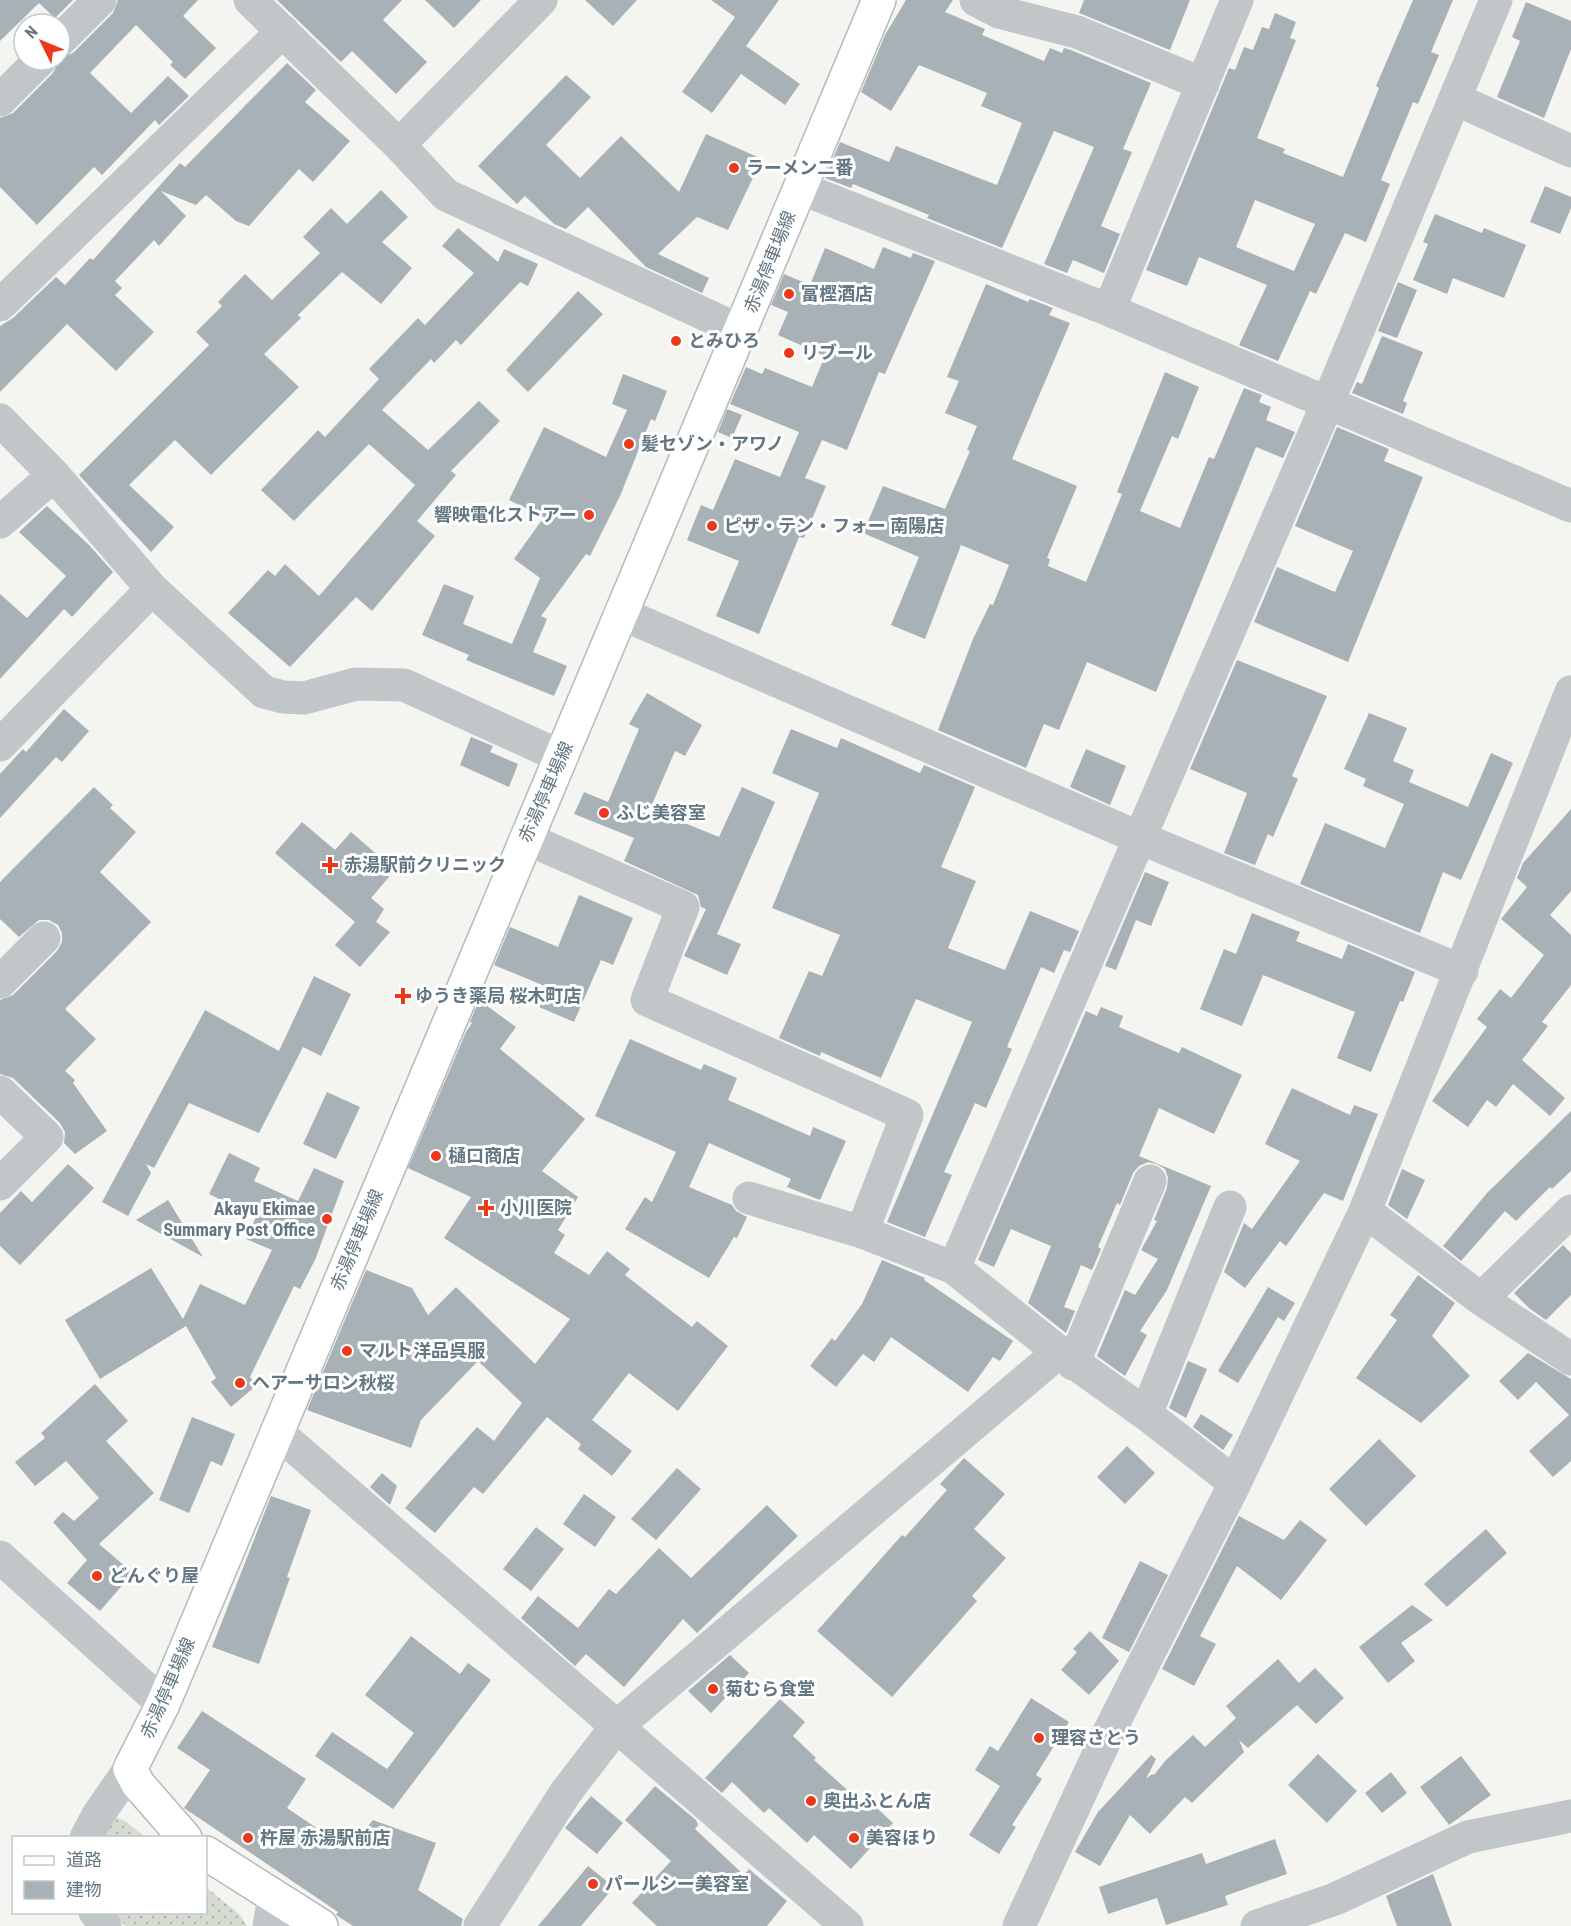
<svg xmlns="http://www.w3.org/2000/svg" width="1571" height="1926" viewBox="0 0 1571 1926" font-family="'Roboto Condensed','Noto Sans JP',sans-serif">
<defs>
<pattern id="grass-dots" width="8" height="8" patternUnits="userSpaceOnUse" patternTransform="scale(1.5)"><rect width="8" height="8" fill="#d6dcd1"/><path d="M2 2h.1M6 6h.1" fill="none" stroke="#b1b7af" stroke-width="1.8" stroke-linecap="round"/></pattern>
</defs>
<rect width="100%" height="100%" fill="#f4f4f0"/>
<path fill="url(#grass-dots)" d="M115 1817 125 1821 145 1837 102 1838Z
M206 1887 240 1915 247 1926H125L114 1913 206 1912Z"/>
<path fill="#a8b2b6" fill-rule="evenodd" d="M0 0H73L55 18 39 3 0 41Z
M118 0H198L183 16 216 48 185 79 170 65 173 62 136 25 90 73 131 113 168 76 189 96 159 125 155 120 102 175 94 167 37 225 0 187V118L13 113 53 73 60 58 73 53 113 13Z
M277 0H402L383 20 427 62 396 94 352 51 341 62Z
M425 0H481L454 28Z
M585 0H637L613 26Z
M711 0H779L746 46 800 84 785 105 741 74 712 113 682 92 735 17Z
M906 0H953L945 12 985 29 982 35 1044 61 1050 48 1062 53 1064 48 1071 50 1151 83 1123 149 1132 152 1101 226 1120 234 1104 273 1073 260 1067 273 1044 264 1094 147 1054 131 1002 248 927 218 929 215 853 184 851 188 825 178 840 142 889 162 896 146 997 185 1022 123 981 106 987 93 919 65 891 111 861 92 885 35Z
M1084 0H1190L1170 50 1079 13Z
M1413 0H1453L1431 52 1439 55 1418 104 1413 102 1381 180 1390 184 1366 242 1345 233 1316 294 1310 291 1278 361 1239 345 1267 285 1199 257 1187 286 1146 270 1229 68 1235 70 1244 47 1253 50 1262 27 1269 29 1275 13 1296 22 1290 38 1296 40 1257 138 1285 149 1283 153 1343 177 1379 88 1376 86ZM1255 200 1315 224 1294 271 1236 247Z
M1526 2 1571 21V49L1544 118 1497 97 1520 41 1512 37Z
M287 63 316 90 305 102 350 141 313 182 299 169 249 226 236 221 206 195 196 205 161 191 186 216 159 246 154 240 115 281 122 288 115 295 154 332 116 371 67 324 0 392V326L13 318 56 277 65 285 90 258 93 260 180 163 185 167Z
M566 75 591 97 546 145 580 178 621 136 679 192 706 134 762 159 728 230 697 217 658 254 709 278 702 293 646 267 588 207 566 229 554 224 525 196 517 204 478 166Z
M1545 186 1571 197V208L1560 234 1530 222Z
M381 190 408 217 382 242 412 268 381 304 342 272 298 315 301 318 264 354 299 387 211 475 175 440 129 485 174 527 151 552 79 475 209 345 196 332 222 306 218 302 245 274 272 300 320 253 303 237 331 208 347 224Z
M1435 214 1482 233 1484 228 1526 245 1504 298 1453 278 1447 294 1413 280 1428 244 1423 242Z
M458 228 498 262 504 249 538 264 528 286 520 282 461 345 456 340 434 363 431 359 382 410 428 450 479 401 500 421 451 471 456 475 417 521 435 536 372 611 356 597 290 667 228 613 268 570 275 576 285 564 319 596 415 485 369 444 294 521 261 490 318 430 325 437 379 379 369 369 418 318 425 325 474 273 442 246Z
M883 247 911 258 913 253 935 261 885 374 879 372 847 450 822 440 805 478 826 486 804 538 799 537 759 634 716 616 739 561 687 540 701 505 713 510 735 459 780 477 799 432 730 404 746 367 762 374 765 368 812 387 825 356 778 335 788 312 771 305 784 274 810 285 825 248 874 269Z
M1398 282 1417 290 1397 338 1378 331Z
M986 284 1028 302 1030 299 1053 308 1049 315 1070 323 1012 459 1077 486 1047 558 1050 559 1048 566 1086 582 1122 494 1117 492 1165 372 1199 387 1178 439 1172 436 1140 511 1180 528 1209 457 1214 459 1244 388 1262 395 1259 402 1271 407 1266 420 1295 432 1283 458 1256 447 1156 692 1087 662 1059 730 1044 724 1026 768 938 730 973 639 990 604 993 605 1009 565 961 545 925 639 891 625 919 557 863 533 883 486 945 509 970 451 967 450 977 426 945 413 959 381 947 377Z
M578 291 603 314 528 392 506 370Z
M1382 336 1423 352 1403 401 1407 403 1403 414 1352 393 1357 382 1362 384Z
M623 374 667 391 655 421 651 419 620 496 590 556 586 554 541 616 547 619 533 652 567 666 554 696 466 660 469 655 422 635 444 584 474 596 463 624 512 644 540 578 514 559 544 517 509 500 544 427 606 457 627 410 612 404Z
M727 409 742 415 732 438 718 432Z
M1337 427 1389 449 1384 461 1423 477 1348 662 1254 622 1277 567 1335 592 1353 551 1295 526Z
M47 506 89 545 113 572 72 617 64 609 0 679V594L27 618 66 576 19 532Z
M1237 660 1327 696 1292 776 1298 779 1273 837 1268 834 1255 865 1224 853 1247 793 1190 769Z
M647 693 702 725 685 756 675 751 650 809 719 837 742 787 775 802 717 934 741 944 727 975 684 956 706 909 701 907 698 895 624 861 634 838 574 814 584 792 608 802 639 729 629 724Z
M64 709 89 731 62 762 56 757 0 818V774L23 749 26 752Z
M1369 713 1407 728 1393 761 1414 770 1409 782 1468 807 1491 753 1513 763 1461 880 1443 872 1420 933 1300 884 1325 823 1385 848 1404 804 1363 786 1366 779 1344 769Z
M791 729 837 748 841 738 920 773 924 765 975 787 941 867 976 881 948 948 1005 970 1030 911 1079 931 1070 952 1064 950 1054 973 1041 967 1007 1047 1012 1049 986 1108 975 1103 944 1172 952 1175 925 1237 887 1222 972 1022 916 999 881 1078 821 1052 820 1056 779 1038 809 971 822 976 840 935 772 908 819 793 772 773Z
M471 737 493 746 490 752 518 764 509 787 460 765Z
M1086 749 1126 766 1110 805 1070 787Z
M94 787 113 805 110 808 136 832 100 872 151 922 65 1009 96 1039 65 1071 75 1080 73 1083 107 1131 75 1154 64 1143 65 1132 60 1123 13 1078 0 1074V1000L13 995 57 951 62 942V933L58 925 49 920H39L19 937 0 919V882Z
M1571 809V891L1550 915 1571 935V985L1542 1022 1548 1026 1522 1060 1565 1098 1550 1116 1513 1084 1496 1107 1487 1100 1468 1127 1432 1101 1487 1027 1477 1019 1500 989 1511 998 1544 955 1501 919 1527 887 1517 878 1523 863Z
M302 822 335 850 351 832 395 870 371 898 384 909 376 922 390 932 360 967 335 945 355 922 275 853Z
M1145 872 1169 882 1151 926 1136 920 1116 970 1105 966Z
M579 895 633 918 613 965 601 960 574 1022 539 1007 547 987 494 965 510 927 558 947Z
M1252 913 1300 932 1296 941 1342 959 1348 944 1415 972 1403 1002 1400 1001 1371 1072 1337 1058 1355 1012 1263 975 1242 1026 1200 1009 1224 949 1236 954Z
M314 976 351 994 321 1056 303 1047 259 1133 189 1103 154 1168 146 1164 151 1173 128 1216 102 1202 205 1010 279 1051Z
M479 1000 516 1027 500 1049 585 1119 542 1171 578 1197 558 1230 565 1235 554 1253 589 1275 607 1251 630 1269 625 1275 692 1327 697 1321 728 1346 678 1411 629 1373 592 1420 632 1451 612 1476 578 1449 581 1444 547 1417 483 1494 474 1487 435 1533 405 1508 477 1427 494 1441 522 1403 478 1361 421 1420 411 1448 307 1410 366 1270 412 1288 428 1315 456 1287 535 1364 570 1319 444 1238 471 1197 408 1168 466 1032 472 1023 470 1022Z
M1101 1007 1123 1016 1119 1027 1179 1053 1182 1047 1242 1075 1214 1134 1159 1108 1139 1156 1211 1186 1167 1290 1140 1331 1147 1335 1125 1376 1097 1356 1125 1290 1135 1295 1158 1259 1141 1250 1157 1221 1154 1220 1167 1188 1168 1178 1165 1169 1157 1164 1148 1162 1139 1166 1133 1173 1120 1205 1117 1203 1098 1247 1101 1249 1092 1270 1081 1265 1064 1307 1075 1311 1066 1333 1028 1303 1051 1246 1011 1229 994 1267 978 1260 1086 1011 1097 1016Z
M630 1039 701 1070 704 1064 737 1078 728 1100 810 1136 813 1127 846 1141 820 1200 787 1187 791 1179 709 1143 689 1187 732 1205 736 1211 747 1217 737 1238 734 1237 709 1278 625 1229 645 1197 652 1202 676 1152 595 1116Z
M1292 1088 1350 1115 1354 1105 1378 1114 1343 1201 1324 1193 1286 1246 1280 1241 1245 1288 1224 1272 1244 1223 1252 1229 1300 1161 1265 1144Z
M327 1092 360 1107 336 1159 303 1144Z
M1571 1111V1171L1552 1189 1550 1187 1516 1221 1505 1211 1461 1261 1443 1246 1487 1193Z
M229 1153 260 1168 254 1181 298 1201 314 1168 344 1181 315 1260 300 1289 294 1286 250 1377 257 1385 231 1407 211 1382 216 1378 186 1326 100 1379 65 1320 151 1268 183 1319 200 1284 245 1305 272 1250 246 1239 256 1217 209 1194Z
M68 1164 94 1188 20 1265 0 1246V1213L21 1191 32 1202Z
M1402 1169 1425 1180 1407 1219 1388 1205Z
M168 1200 203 1257 136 1220Z
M1563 1245 1571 1253V1295L1546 1320 1529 1308 1514 1293Z
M882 1260 925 1278 924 1280 1013 1341 1000 1361 993 1357 968 1392 891 1337 874 1362 863 1354 836 1387 810 1366 832 1338 835 1341 862 1304Z
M1418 1275 1455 1303 1432 1336 1470 1376 1421 1423 1356 1378 1397 1320 1390 1315Z
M1268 1287 1295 1303 1284 1321 1278 1317 1238 1383 1218 1371Z
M1528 1353 1571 1379V1461L1553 1477 1529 1451 1569 1415 1536 1382 1518 1400 1499 1381Z
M1188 1361 1207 1369 1186 1418 1169 1408Z
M95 1384 128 1421 106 1441 154 1493 99 1544 133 1573 100 1611 67 1583 87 1560 53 1522 63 1512 74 1521 99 1498 66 1461 35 1486 15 1462 45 1438 41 1433Z
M1201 1414 1233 1435 1223 1450 1193 1427Z
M192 1417 235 1434 222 1466 211 1461 189 1513 159 1500Z
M1379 1439 1416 1476 1366 1526 1329 1489Z
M1127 1446 1155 1473 1125 1504 1097 1477Z
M964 1458 1005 1494 974 1529 1006 1558 972 1596 977 1601 892 1697 817 1631 902 1535 905 1537 947 1490 940 1484Z
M677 1468 701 1489 656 1540 631 1519Z
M382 1473 397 1486 390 1505 370 1487Z
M584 1494 616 1517 595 1547 563 1524Z
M271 1496 311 1510 287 1577 290 1578 259 1664 212 1647Z
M767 1505 798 1536 697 1633 683 1619 624 1687 586 1654 575 1666 521 1618 538 1596 578 1628 609 1589 616 1594 659 1548 691 1578Z
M1239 1516 1284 1540 1300 1520 1327 1540 1281 1600 1237 1566 1200 1636 1216 1644 1194 1686 1162 1669Z
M536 1527 564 1549 531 1591 503 1569Z
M1486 1529 1507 1553 1447 1607 1424 1584Z
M1140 1561 1168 1575 1129 1652 1102 1638Z
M1412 1605 1433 1620 1401 1643 1415 1661 1388 1683 1359 1647Z
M1090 1631 1119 1661 1089 1695 1061 1670 1077 1652 1073 1649Z
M411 1636 460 1674 468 1663 491 1680 393 1809 315 1756 332 1732 387 1769 414 1733 365 1695Z
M730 1655 749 1673 711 1713 688 1691Z
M1278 1659 1299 1683 1315 1668 1344 1698 1316 1724 1297 1705 1248 1748 1239 1740 1244 1752 1192 1803 1185 1797 1150 1834 1130 1815 1100 1866 1075 1852 1098 1812 1151 1755 1156 1759 1146 1779 1152 1774 1154 1775 1165 1761 1193 1735 1205 1747 1236 1718 1226 1706Z
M1031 1698 1069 1722 1036 1775 1042 1779 1012 1825 1016 1827 999 1854 969 1835 1000 1786 975 1770 990 1746 998 1751Z
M780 1699 805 1722 793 1736 816 1758 814 1760 864 1805 868 1800 893 1823 851 1869 814 1835 807 1843 769 1808 764 1813 732 1782 722 1793 705 1778Z
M202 1711 306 1779 287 1808 349 1850 373 1820 436 1843 418 1890 463 1919 461 1926H353L336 1915 338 1912 184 1808 210 1770 177 1748Z
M1318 1754 1357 1791 1327 1823 1288 1785Z
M1461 1756 1491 1795 1449 1825 1420 1787Z
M1391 1772 1407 1793 1382 1813 1365 1793Z
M655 1786 696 1820 698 1825 695 1829 744 1875 749 1869 787 1901 767 1926H657L632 1903 671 1861 625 1820Z
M591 1796 623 1823 597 1854 565 1828Z
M1275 1839 1287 1874 1225 1896 1228 1905 1166 1925 1157 1898 1108 1914 1099 1887 1202 1853 1206 1864Z
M588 1866 614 1887 581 1926H538Z
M1433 1874 1452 1926H1397L1386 1896Z"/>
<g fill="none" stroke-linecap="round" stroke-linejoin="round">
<g stroke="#b4b9bc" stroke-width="36">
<path id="major" d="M185 1838 138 1784 130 1769 163 1704 879 0
M206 1853 321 1926"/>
</g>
<path stroke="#c1c6c8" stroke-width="33" d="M250 0 399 145 446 195 741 331
M976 0 999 12 1077 32 1203 84
M60 40 100 0
M1455 99 1571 151
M0 100 40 60
M399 145 541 0
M800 188 1109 310 1571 506
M0 305 283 31
M1109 310 1237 0
M0 420 54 475 152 589 264 692 283 697 304 698 356 684 404 685 562 757
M0 522 54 475
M620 613 1140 838 1462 971
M0 745 152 589
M525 838 683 907 647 1000 907 1115 862 1232
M0 982 44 938
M0 1092 47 1137 0 1184
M749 1198 862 1232 954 1268 1059 1352
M1365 1211 1481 1299 1571 1359
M954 1268 1328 402 1496 0
M1481 1299 1571 1211
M1073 1364 1150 1181
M1146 1414 1230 1207
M277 1432 847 1926
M0 1557 163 1704
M86 1838 98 1815 130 1769
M95 1912 105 1926
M269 1926 274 1897
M480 1926 566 1792 616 1727 1059 1352 1146 1414 1235 1483
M1019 1926 1106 1738 1235 1483 1365 1211 1571 692
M1257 1926 1335 1899 1468 1837 1571 1816"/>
<use href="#major" stroke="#fff" stroke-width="33"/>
</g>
<g fill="#ea381a" stroke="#fff" stroke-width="2">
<circle cx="734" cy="168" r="6"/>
<circle cx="789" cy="294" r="6"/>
<circle cx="676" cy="341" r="6"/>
<circle cx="789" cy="353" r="6"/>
<circle cx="629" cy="444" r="6"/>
<circle cx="589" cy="515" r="6"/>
<circle cx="712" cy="526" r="6"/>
<circle cx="604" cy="813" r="6"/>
<path d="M327 856h6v6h6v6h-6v6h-6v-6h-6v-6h6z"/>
<path d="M400 987h6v6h6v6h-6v6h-6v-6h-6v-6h6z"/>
<circle cx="436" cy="1156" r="6"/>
<path d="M483 1199h6v6h6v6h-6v6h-6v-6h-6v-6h6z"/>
<circle cx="327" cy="1219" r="6"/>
<circle cx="347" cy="1351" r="6"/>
<circle cx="240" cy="1383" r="6"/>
<circle cx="97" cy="1576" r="6"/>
<circle cx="713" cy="1689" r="6"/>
<circle cx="1039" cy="1738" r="6"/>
<circle cx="811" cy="1801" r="6"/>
<circle cx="248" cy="1838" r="6"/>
<circle cx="854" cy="1838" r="6"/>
<circle cx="593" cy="1884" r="6"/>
</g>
<g text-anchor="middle" stroke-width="6" stroke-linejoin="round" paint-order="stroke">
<g font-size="18" font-weight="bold" fill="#627782" stroke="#fff" text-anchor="start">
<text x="746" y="174">ラーメン二番</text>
<text x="801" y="300">富樫酒店</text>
<text x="688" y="347">とみひろ</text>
<text x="801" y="359">リブール</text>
<text x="641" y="450">髪セゾン・アワノ</text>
<text x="577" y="521" text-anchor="end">響映電化ストアー</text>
<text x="724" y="532">ピザ・テン・フォー 南陽店</text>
<text x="616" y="819">ふじ美容室</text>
<text x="344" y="871">赤湯駅前クリニック</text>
<text x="415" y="1002">ゆうき薬局 桜木町店</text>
<text x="448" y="1162">樋口商店</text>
<text x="500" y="1214">小川医院</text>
<text x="315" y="1215" text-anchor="end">Akayu Ekimae<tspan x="315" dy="21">Summary Post Office</tspan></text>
<text x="359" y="1357">マルト洋品呉服</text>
<text x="252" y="1389">ヘアーサロン秋桜</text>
<text x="109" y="1582">どんぐり屋</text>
<text x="725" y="1695">菊むら食堂</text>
<text x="1051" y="1744">理容さとう</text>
<text x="823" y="1807">奥出ふとん店</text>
<text x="260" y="1844">杵屋 赤湯駅前店</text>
<text x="866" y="1844">美容ほり</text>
<text x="605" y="1890">パールシー美容室</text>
</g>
<g font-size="18" fill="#627782" stroke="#fff">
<text transform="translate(770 262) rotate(-68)" y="6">赤湯停車場線</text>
<text transform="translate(546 792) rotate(-66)" y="6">赤湯停車場線</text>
<text transform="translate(357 1240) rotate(-67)" y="6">赤湯停車場線</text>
<text transform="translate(168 1688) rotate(-66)" y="6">赤湯停車場線</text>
</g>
</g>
<rect x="12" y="1836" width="195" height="78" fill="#ffffff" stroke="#c0c9cd" stroke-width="1.5"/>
<rect x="24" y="1856" width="30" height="9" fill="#ffffff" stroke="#c0c9cd" stroke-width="1.5"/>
<text x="66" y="1866" font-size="18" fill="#627782">道路</text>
<rect x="24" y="1881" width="30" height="18" fill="#a8b2b6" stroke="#c0c9cd" stroke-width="1.5"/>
<text x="66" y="1896" font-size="18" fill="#627782">建物</text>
<g transform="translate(42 42) rotate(313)"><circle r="28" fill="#ffffff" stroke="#c0c9cd" stroke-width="1.5"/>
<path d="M0-4.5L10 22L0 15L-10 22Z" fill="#ea381a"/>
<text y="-9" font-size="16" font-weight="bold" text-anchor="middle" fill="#627782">N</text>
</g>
</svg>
